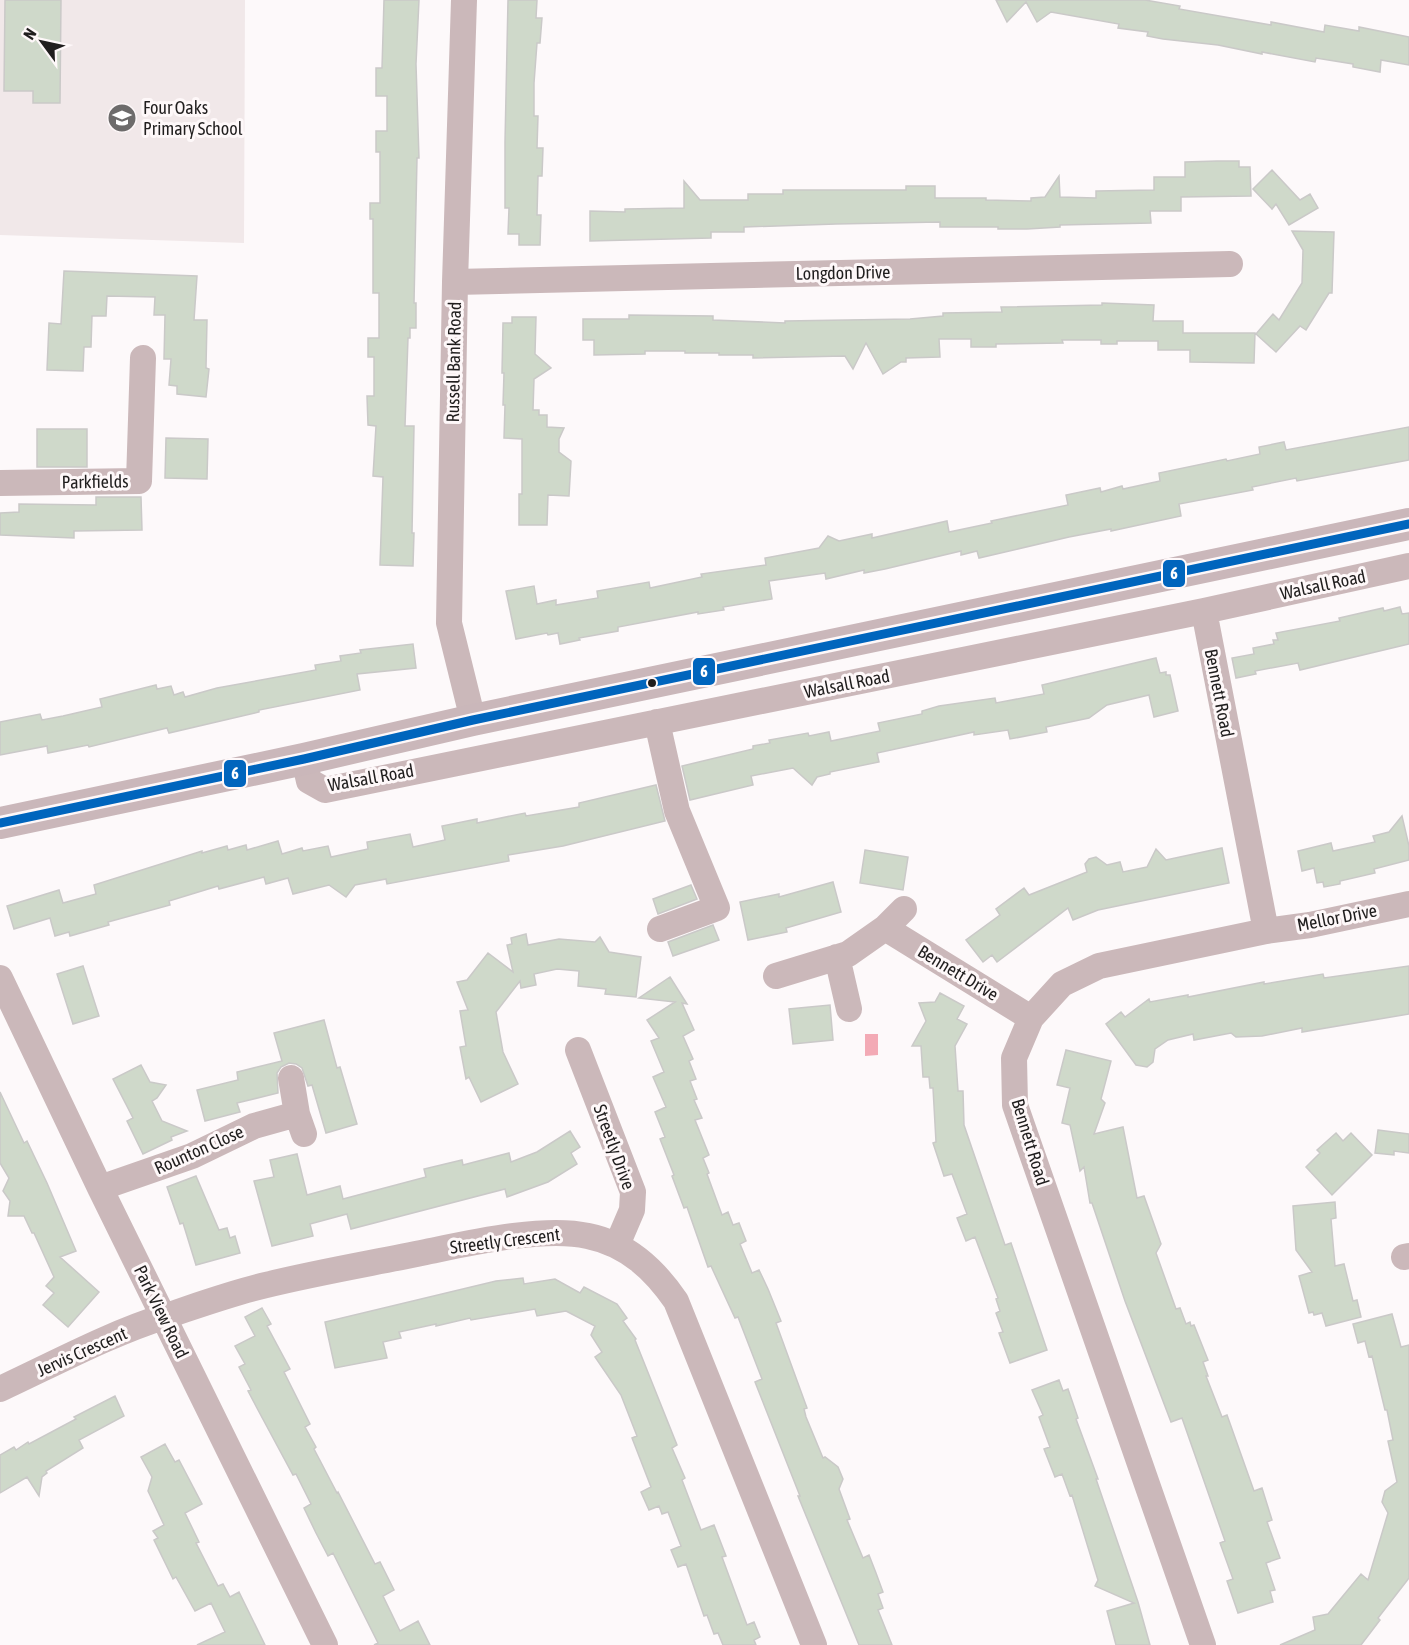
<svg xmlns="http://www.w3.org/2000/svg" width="1409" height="1645" viewBox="0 0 1409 1645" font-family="'Asap Condensed',sans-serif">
<rect width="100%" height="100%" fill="#fdf9fa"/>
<path fill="#f1e8e9" d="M0 0H245L244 243 0 235Z"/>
<path fill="#f3aab5" d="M865 1034H878V1055L865 1056Z"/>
<path fill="#cfd9ca" stroke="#cac9c8" stroke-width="1.5" d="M5 0H61L60 103H33V91H4Z
M384 0H419L416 64 419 158H417L414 303H416V328H410V338H408L405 426H414L412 533H414L413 566 380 565 383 477 373 476 376 426 368 425 367 396H374V357H368V338H379V293H373V219H370V203H380V152H376V131H387V96H376V68H382Z
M508 0H537L536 18H542L540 43H537L534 83V116H538L537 148H543L542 176H538L537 215H541L540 245H519V234H508L509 208H505V142Z
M996 0H1145L1180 6 1179 9 1271 25V22L1324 32 1325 25 1359 31V27L1409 37V65L1381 60 1380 72 1353 67V64L1316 58 1315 62 1262 52V54L1218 45 1163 39 1147 36 1148 32 1118 28 1119 24 1051 12 1037 22 1026 2 1007 22Z
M1217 161H1239V167H1250L1251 196 1181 197V211H1150L1151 223 1060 225V227L1027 229H998V227H940V222L836 224 744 227V232H711V238L590 241V211L625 212V209L684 208V181L700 200H748V194H783V190H906V186H935V198H986V200L1031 201V198L1045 197 1059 176 1060 197 1096 198V191L1154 190V177H1185V162Z
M1272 170 1300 200 1310 194 1318 208 1289 225 1276 204 1272 209 1253 189Z
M1292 231 1334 232 1332 293H1329L1306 330 1300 326 1276 352 1256 334 1273 314 1279 320 1302 283 1303 250Z
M64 271 197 276 194 320H207L206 368 209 369 206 397 177 394V386L169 385 171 359H164L165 315H154L155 297 107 296 106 316H92L91 347H84L83 371 47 370 49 323 61 324Z
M1102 303 1154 305 1153 321H1183V333H1255L1254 363 1190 362V350H1158V341H1117V344H1101V340H1062L1063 343 996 344V347H971V339H939L940 357 906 358V362H901L883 374 866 343 853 369 845 356 753 358V355H719V353H685V351H645V354L594 355V340H583V319H629V315L713 316V320L785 323V321L910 319 943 316V313L1002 312 1001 307 1102 305Z
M512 317H536L535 354 551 368 534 379 533 410H539V415H547V427L564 428 559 439V452L571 461 569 496 548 495 547 525H519V494H522V439L504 438 505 405H503L504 373H502L503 323H512Z
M1409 427V460L1297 481 1296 478 1252 487 1253 490 1179 504 1181 516 1111 531V529L1069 537 979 558 977 551 961 555V551L885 569 864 573V570L826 579 825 573 769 581 772 599 723 607 724 610 698 614V612L618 627V631L579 638 580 640 560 644 558 633 548 635 547 633 516 639 506 591 534 586 537 604 556 600V605L598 598 597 591 649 582 650 588 702 577 701 574 766 565 765 558 819 548 828 536 839 541 872 534V538L947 521 949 532 992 523 991 521 1068 505 1066 495 1100 488 1101 492 1122 486 1123 489 1160 481 1159 473 1226 459 1227 461 1260 454 1259 447 1284 442 1286 450Z
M37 429H87V467H37Z
M166 438 208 439 207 479 165 478Z
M96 497H141L142 530 74 531V538L0 535V513L19 512V504L96 505Z
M1400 607 1402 614 1409 613V644L1300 670 1298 663 1255 671 1256 674 1236 678 1232 658 1254 654 1253 648 1274 644 1273 640H1278L1276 633 1340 621 1339 618 1383 608 1384 611Z
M413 644 416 668 357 674 360 690 259 710V712L169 733 167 728 89 747 88 745 48 753 47 746 0 755V722L40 714 42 720 63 716 102 707 100 699 156 685 157 689 171 686 174 695 183 692 185 697 217 688 316 670 315 665 341 661 340 656 361 653 360 650Z
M1156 658 1160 673 1166 672V675H1170L1178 711 1154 717 1149 695 1107 705 1089 718 1046 727 1047 732 1010 739 1008 730 974 735V732L877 753 879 762 830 772V774L817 777 812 785 793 768 751 776 753 785 690 800 682 766 753 749V746L770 743 769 740 808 733 809 736 829 732 831 741 880 731 878 723 922 714V711L939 706 995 698 996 703 1044 694 1042 685Z
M656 785 665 821 563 846 508 855 509 861 387 884 386 879 355 885 346 897 329 885 293 894 288 878 266 884 264 877 219 889 218 886 169 901 170 905 108 922 109 925 70 936 69 932 55 936 50 918 14 929 7 906 59 890 63 903 96 894 94 885 202 851V853L227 846 228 850 246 845 247 850 278 841 282 854 302 848 303 851 328 846 331 857 368 849 367 842 410 834 413 847 445 840 442 826 477 819V823L525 813 526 816 579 807V803Z
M1402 816 1409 846V860L1374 869 1375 873 1340 881V884L1324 887 1323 882 1317 883 1314 868 1302 871 1298 851 1331 843 1333 851 1375 842 1373 836 1389 832Z
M1222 848 1229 883 1098 910 1073 920 1068 908 997 962 992 955 983 962 966 940 1000 915 996 909 1024 888 1029 895 1087 872 1085 864 1089 859 1096 857 1107 865 1120 862 1123 872 1147 867 1156 849 1166 860Z
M865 850 908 857 903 890 860 883Z
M833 882 841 912 786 928 787 932 748 940 740 902 779 894V897Z
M691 885 697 899 658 914 653 899Z
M713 925 719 940 673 956 668 942Z
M526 934 528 945 559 939 595 942 600 937 609 952 641 957 636 997 605 994 606 989 578 986 579 971 557 969 534 974 536 985 521 988 520 981 496 1012 503 1052 518 1084 481 1102 469 1077 466 1079 460 1047 466 1046 460 1011 468 1010 457 982 467 980 488 953 513 972 507 945 512 944 511 938Z
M83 966 99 1016 73 1024 57 974Z
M1409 966V1014L1302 1032V1028L1262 1036 1236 1037 1231 1033 1194 1040 1193 1034 1168 1040 1155 1049 1153 1062 1147 1067 1136 1065 1106 1024 1121 1012 1125 1017 1149 999 1150 1002 1188 995V997L1264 982V984L1323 974 1324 978Z
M670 977 687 1004 682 1003 694 1030 683 1036 693 1059 689 1061 696 1079 690 1081 697 1099 694 1100 702 1118 695 1120 709 1155 703 1158 709 1173 707 1174 722 1215 728 1212 733 1225 739 1223 746 1241 740 1244 752 1273 759 1270 768 1289 781 1321 776 1323 807 1408 804 1409 806 1417 823 1458 825 1457 838 1467 843 1479 839 1489 850 1519 847 1520 863 1558 869 1555 876 1573 883 1592 878 1594 883 1608 878 1610 892 1645H859L798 1496H800L755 1382 762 1379 738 1317 735 1318 711 1266 708 1267 687 1207 684 1208 672 1176 674 1175 660 1139 665 1137 655 1112 666 1107 653 1077 664 1072 651 1041 659 1038 647 1020 675 1002 639 998Z
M940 993 964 1006 957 1019 967 1024 955 1046 958 1091H963L964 1125 1005 1245 1011 1243 1047 1350 1010 1363 999 1333 1003 1332 996 1313 1000 1311 996 1299 998 1298 975 1237 966 1241 957 1218 967 1214 952 1174 944 1176 933 1143 936 1142 933 1088H930L929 1077H923L921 1046H912L926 1021 919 1003 935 1002Z
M830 1005 833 1040 793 1044 789 1009Z
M324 1020 337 1068 340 1067 357 1124 326 1133 312 1085 308 1086 302 1068 296 1064 289 1063 281 1067 277 1073 278 1093 237 1103 240 1112 205 1121 197 1090 238 1080 237 1072 282 1061 274 1033Z
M1066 1050 1111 1061 1101 1099 1105 1103 1094 1134 1123 1127 1137 1198 1144 1196 1161 1244 1156 1253 1176 1309 1180 1308 1186 1324 1190 1322 1191 1326 1194 1325 1208 1360 1203 1362 1208 1376H1206L1222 1417 1227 1415 1254 1491 1262 1488 1272 1520 1267 1522 1280 1558 1266 1563 1275 1590 1270 1591 1273 1602 1238 1613 1227 1581 1233 1579 1220 1543 1225 1541 1182 1418 1171 1422 1125 1301 1092 1203H1090L1084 1167 1080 1171 1070 1125 1062 1123 1070 1088 1057 1085Z
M141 1065 150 1082 166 1085 157 1098 152 1101 162 1121 187 1131 171 1137 172 1140 143 1154 127 1121 133 1118 113 1079Z
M0 1092 24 1143 27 1141 47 1183 76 1251 60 1257 99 1292 68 1327 43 1305 54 1293 46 1286 54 1277 34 1233H32L24 1216H8L10 1201 3 1191 9 1178 0 1163Z
M1378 1130 1409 1134V1153L1394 1151V1155L1375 1153Z
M570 1131 580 1147 571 1153 577 1164 548 1182 507 1197 505 1189 351 1229 347 1214 310 1224 313 1236 272 1246 254 1181 274 1177 270 1160 297 1154 307 1195 340 1186 343 1199 426 1177 424 1169 462 1160 463 1165 509 1153 511 1162 537 1152Z
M1336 1133 1343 1141 1351 1133 1372 1155 1332 1195 1306 1167 1320 1153 1317 1150Z
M196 1176 219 1230 227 1228 230 1238 235 1236 240 1253 196 1265 183 1223 180 1224 167 1187Z
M1335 1202 1336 1218 1331 1219 1335 1266 1344 1264 1353 1301 1357 1300 1361 1317 1326 1326 1322 1313 1314 1315 1313 1312 1309 1313 1299 1276 1312 1272 1296 1250 1293 1206Z
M523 1278 524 1284 555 1279 580 1293 584 1287 617 1304 627 1318 623 1321 636 1339 635 1340 677 1445 672 1448 685 1478 682 1480 701 1530 714 1525 726 1556 722 1557 747 1625 754 1622 760 1637 754 1640 756 1645H723L718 1633 714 1634 707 1615 704 1616 686 1564 678 1567 671 1550 681 1546 668 1512 662 1514 659 1506 649 1510 641 1492 651 1487 632 1438 637 1436 621 1395 595 1357 602 1352 591 1335 595 1326 566 1311 537 1316 535 1309 471 1320 470 1318 436 1326V1324L399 1332 401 1338 383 1342 387 1358 335 1368 325 1322 496 1281Z
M262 1308 271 1324 267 1326 290 1369 284 1372 310 1424 305 1427 316 1447 314 1449 337 1493 338 1492 375 1564 380 1562 394 1590 383 1596 400 1631 418 1621 430 1645H374L378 1643 333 1553 328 1556 316 1533 304 1508 311 1504 296 1474 293 1475 258 1410 248 1391 251 1390 239 1367 245 1364 235 1346 255 1336 245 1317Z
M1392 1314 1401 1347 1409 1345V1578L1378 1618 1380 1620 1361 1645H1280L1315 1630 1313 1617 1328 1614 1361 1574 1368 1580 1388 1513 1382 1502 1385 1491 1397 1482 1388 1441 1393 1440 1387 1410H1385L1372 1356 1369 1357 1365 1341 1358 1343 1353 1324Z
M1059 1380 1063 1391 1068 1389 1078 1418 1076 1419 1098 1479H1096L1138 1602 1150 1645H1116L1107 1611 1134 1603 1095 1586 1098 1580 1072 1495 1070 1496 1062 1474 1055 1477 1044 1449 1050 1447 1039 1417 1043 1415 1032 1390Z
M115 1396 124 1416 79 1440 83 1448 46 1471 47 1473 42 1477 39 1496 27 1477 0 1493V1455L14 1447 16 1450 28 1442 29 1444 76 1419 74 1417Z
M165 1444 175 1462 179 1460 202 1504 185 1513 199 1542 196 1543 218 1586 223 1584 230 1597 239 1592 265 1645H197L225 1632 211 1603 195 1611 176 1577 173 1579 154 1540 158 1538 153 1531 164 1525 148 1491 152 1477 141 1457Z"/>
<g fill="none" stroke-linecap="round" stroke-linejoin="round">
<path stroke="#cbb8ba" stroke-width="26" d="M464 0 455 282 449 623 473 720
M455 282 1230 264
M0 483 139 481 143 358
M1204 611 1266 931
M657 722 677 811 717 908 660 929
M304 759 309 781 325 790 1204 611 1409 566
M885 928 904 909
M837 957 849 1009
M776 976 848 954 885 928 1031 1018
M0 978 100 1188 325 1645
M578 1050 633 1192 632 1210 617 1245
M291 1078 297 1114 304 1134
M100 1188 192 1156 254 1126 297 1114
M1404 1257 1409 1256
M0 1389C54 1364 109 1334 166 1316 199 1305 232 1293 266 1285 319 1272 373 1263 426 1252 470 1243 544 1226 588 1236 627 1244 654 1269 676 1301L814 1645
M1203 1645 1015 1105 1014 1058 1031 1018 1062 984 1099 966 1266 931 1310 925 1409 904"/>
<path stroke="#cab7ba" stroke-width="32" d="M0 823 304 759 473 720 1409 524"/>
<g stroke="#fef8f9" stroke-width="14">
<path id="bus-1" d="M0 823 304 759 473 720 1409 524"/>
</g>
<use href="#bus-1" stroke="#0065bd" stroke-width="9"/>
</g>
<defs>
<g id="school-disc" transform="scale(1.5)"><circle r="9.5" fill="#6d6b6b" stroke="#fef8f9"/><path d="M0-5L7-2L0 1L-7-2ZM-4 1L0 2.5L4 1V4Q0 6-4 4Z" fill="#fff"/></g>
</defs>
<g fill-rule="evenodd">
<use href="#school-disc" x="122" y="118"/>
</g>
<circle fill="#201e1e" stroke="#fef8f9" stroke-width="2" cx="652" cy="683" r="5"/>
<g text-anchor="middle" stroke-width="6" stroke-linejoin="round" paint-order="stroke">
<g font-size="18" fill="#201e1e" stroke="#fef8f9" text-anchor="start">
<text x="143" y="114">Four Oaks<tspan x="143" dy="21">Primary School</tspan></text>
</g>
<g font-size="18" fill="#201e1e" stroke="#fef8f9">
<text transform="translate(843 273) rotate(-1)" y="6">Longdon Drive</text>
<text transform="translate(454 362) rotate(-89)" y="6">Russell Bank Road</text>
<text transform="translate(95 482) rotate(-1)" y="6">Parkfields</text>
<text transform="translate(1323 585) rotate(-12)" y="6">Walsall Road</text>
<text transform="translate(847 684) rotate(-11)" y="6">Walsall Road</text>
<text transform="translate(1219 693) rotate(79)" y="6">Bennett Road</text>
<text transform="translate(371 778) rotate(-10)" y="6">Walsall Road</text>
<text transform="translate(1337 918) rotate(-11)" y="6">Mellor Drive</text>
<text transform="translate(958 973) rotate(31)" y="6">Bennett Drive</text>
<text transform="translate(1030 1142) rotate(73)" y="6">Bennett Road</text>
<text transform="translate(614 1147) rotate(70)" y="6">Streetly Drive</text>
<text transform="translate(199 1150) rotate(-24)" y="6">Rounton Close</text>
<text transform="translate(505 1241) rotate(-7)" y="6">Streetly Crescent</text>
<text transform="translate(161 1312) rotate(64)" y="6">Park View Road</text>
<text transform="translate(82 1352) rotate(-24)" y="6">Jervis Crescent</text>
</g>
</g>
<g stroke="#fef8f9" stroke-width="2">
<rect x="1162" y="559" width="24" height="29" rx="6" fill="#0065bd"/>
<rect x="692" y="657" width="24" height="29" rx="6" fill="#0065bd"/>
<rect x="223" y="759" width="24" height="29" rx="6" fill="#0065bd"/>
</g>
<g font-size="16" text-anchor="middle" font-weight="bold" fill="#fff">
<text x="1174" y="579">6</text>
<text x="704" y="677">6</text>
<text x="235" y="779">6</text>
</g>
<g transform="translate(42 42) rotate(303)" stroke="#fef8f9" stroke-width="4.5" paint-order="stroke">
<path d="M0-4.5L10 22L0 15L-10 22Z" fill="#201e1e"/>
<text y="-9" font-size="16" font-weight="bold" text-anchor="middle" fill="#201e1e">N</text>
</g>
</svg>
